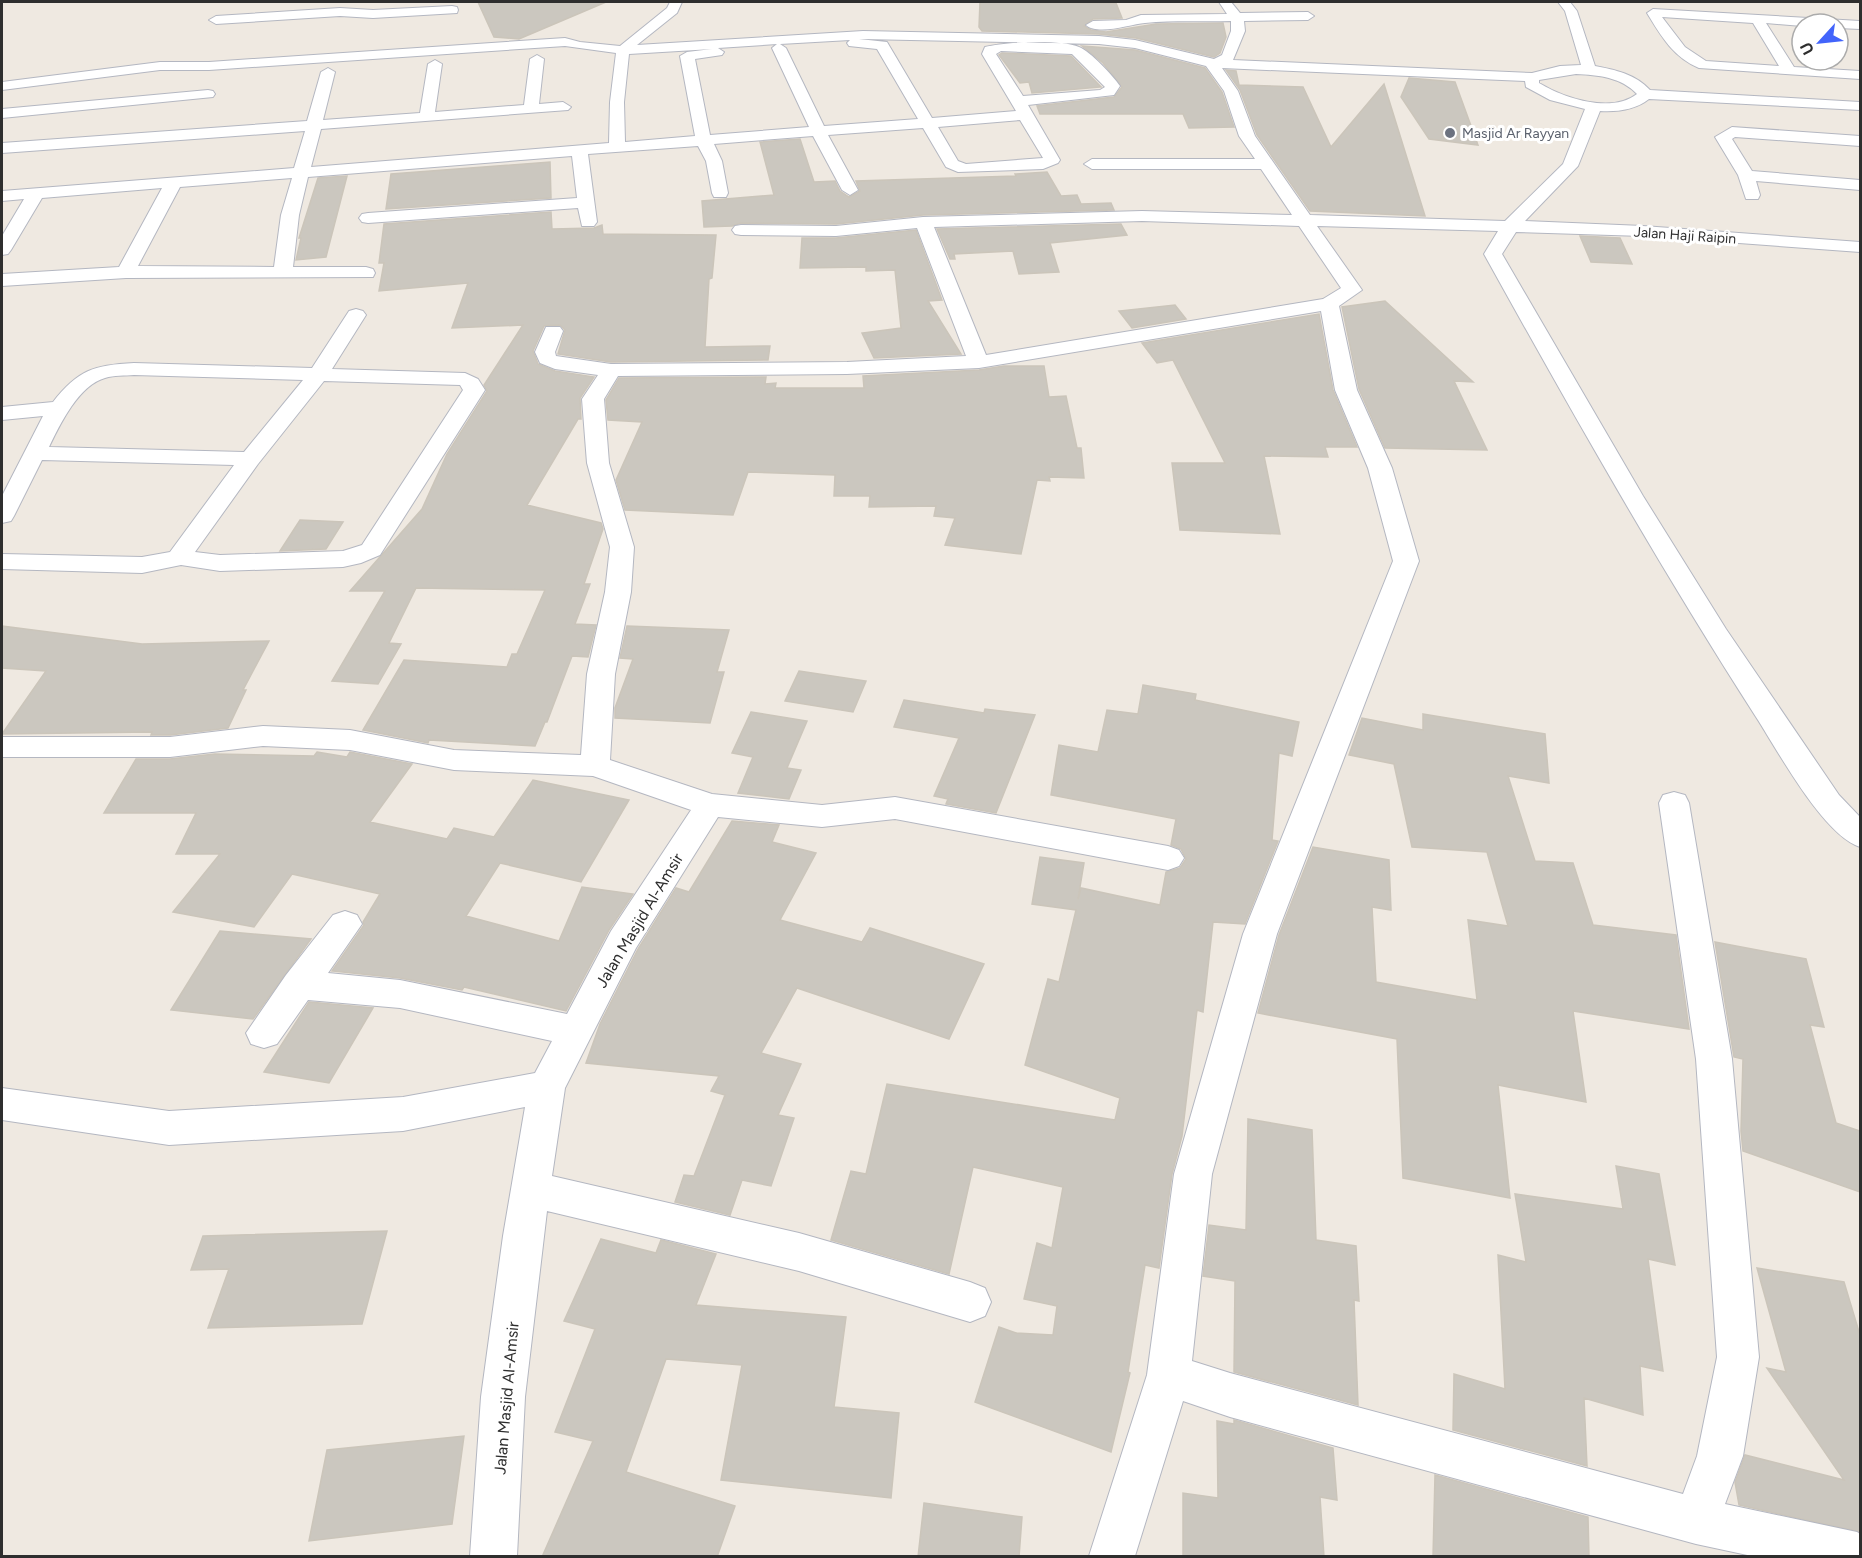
<svg xmlns="http://www.w3.org/2000/svg" width="1862" height="1558" viewBox="0 0 1862 1558" font-family="Figtree,sans-serif">
<rect width="100%" height="100%" fill="#efe9e1"/>
<path fill="#cbc7bf" stroke="#cbc5ba" stroke-width="1.5" d="M478 2H606L519 39 494 37Z
M980 2 1116 3 1122 18 1093 19 1084 26 1091 30 1106 32 1156 24 1223 23 1226 37 1220 53 1214 57 1136 38 1099 34 982 31 979 27Z
M1082 46 1135 50 1205 68 1222 92 1234 127 1189 128 1183 114H1040L1037 106 1114 97 1122 87 1103 63Z
M1002 53 1071 56 1101 87 1032 93 1029 82 1020 83 999 55Z
M1226 70 1236 71 1239 85 1303 87 1331 147 1384 84 1425 216 1310 211 1257 135 1240 90Z
M1409 78 1455 82 1478 145 1429 139 1401 97Z
M800 139 814 182 835 181 840 191 849 197 860 191 856 181 1016 176 1015 174 1047 172 1061 196 1077 195 1081 204 1111 203 1114 210 923 215 836 224 741 223 732 226 704 227 702 201 774 195 760 142Z
M550 162 551 198 386 209 391 174Z
M347 176 326 257 296 260 301 238H299L318 178Z
M551 212 552 229 594 228 602 225 603 234 716 235 712 278 709 279 705 347 770 346 768 360 611 362 558 354 565 330 560 325 544 326 533 351 538 364 555 371 594 377 580 398 581 419H578L527 505 601 523 603 529 584 584H590L575 624 596 625 588 657 572 656 547 722H545L535 746 429 740 428 743 363 730 404 660 507 667 512 654H517L545 590 416 588 389 643 401 644 378 684 332 681 385 591H350L422 509 447 454 487 391 484 385 523 325 452 328 468 283 379 291 384 263H379L384 224Z
M1121 224 1127 235 1050 243 1059 272 1019 274 1013 251 954 254 955 259H950L937 229Z
M916 230 942 300 928 301 961 354 874 358 862 333 901 328 895 270 866 271V267L800 268 802 238H836Z
M1580 236 1620 238 1632 264 1591 262Z
M1385 301 1473 382 1454 381 1487 450 1385 448 1359 389 1342 307Z
M1175 305 1186 319 1132 328 1119 311Z
M1319 314 1333 390 1357 447H1325L1328 457 1264 456 1280 534 1180 530 1172 463H1225L1173 360 1157 363 1142 343Z
M1004 366H1044L1049 397 1066 396 1077 448H1081L1084 478 1049 477 1050 481 1037 480 1021 554 945 545 955 518 934 516 936 506 869 507 870 496H834L835 475 748 472 733 515 625 510 616 480 642 422 608 420 606 400 619 378 766 377 765 384 776 383 775 388H864L863 376 979 370Z
M300 520 343 522 326 549 280 551Z
M2 626 142 644 269 641 243 690H246L228 728 170 735H151L152 732 2 734 46 671 2 668Z
M627 626 729 630 717 672H724L710 723 615 718V708L633 659 620 658Z
M799 671 866 681 853 712 785 701Z
M1143 685 1196 694 1195 700 1299 722 1292 756 1279 753 1272 840 1278 841 1245 924 1213 922 1203 1012 1197 1010 1182 1136 1172 1174 1159 1268 1145 1265 1128 1372 1130 1373 1111 1452 975 1402 999 1327 1016 1333 1053 1335 1057 1306 1024 1299 1037 1243 1052 1248 1063 1187 973 1167 949 1274 831 1240 851 1171 866 1174 887 1084 1115 1120 1120 1098 1025 1065 1048 979 1059 982 1076 910 1032 904 1040 857 1084 863 1078 899 1081 888 1160 905 1166 872 1180 868 1186 859 1181 849 1171 845 1176 819 1051 795 1059 745 1098 752 1107 710 1138 714Z
M904 700 984 713 985 709 1035 715 996 813 946 804 948 799 934 796 959 738 894 727Z
M751 712 807 721 787 768 801 770 789 799 738 793 753 757 732 753Z
M1423 714 1545 734 1549 783 1508 776 1535 861 1573 863 1593 925 1676 935 1689 1029 1573 1011 1586 1102 1498 1085 1510 1198 1403 1178 1397 1039 1258 1013 1279 935 1313 847 1389 860 1391 910 1372 907 1376 982 1477 1000 1468 920 1508 926 1487 852 1412 847 1394 764 1349 755 1362 718 1423 730Z
M317 752 347 757 350 752 412 764 370 822 447 839 454 828 494 837 533 780 629 800 581 882 500 863 466 916 559 941 582 887 633 894 609 930 566 1011 464 987 462 990 400 978 332 971 364 925 363 922 380 894 292 874 254 927 173 912 220 854H176L196 813H104L136 759H170L215 754 314 756Z
M732 821 779 825 772 842 816 853 780 920 862 942 870 928 984 964 949 1039 797 988 761 1053 801 1064 778 1115 794 1118 771 1186 742 1180 730 1215 675 1202 684 1175 694 1176 725 1095 711 1091 719 1076 586 1063 600 1024 638 949 676 888 689 892Z
M220 931 311 939 253 1019 171 1010Z
M1715 942 1806 959 1824 1027 1810 1025 1836 1123 1860 1131V1192L1743 1151 1741 1131 1743 1059 1734 1057Z
M309 1002 373 1008 329 1083 264 1072Z
M1248 1119 1312 1130 1316 1240 1356 1246 1359 1301 1354 1300 1358 1405 1234 1372 1235 1281 1203 1276 1209 1225 1246 1230Z
M1616 1166 1659 1174 1675 1265 1648 1259 1663 1371 1640 1366 1643 1415 1584 1398 1587 1466 1453 1430 1454 1374 1505 1389 1498 1255 1526 1262 1515 1194 1623 1209Z
M387 1231 362 1324 208 1328 229 1269 191 1270 203 1236Z
M601 1239 656 1253 661 1240 716 1254 696 1305 846 1317 834 1407 899 1413 891 1498 721 1480 742 1365 666 1359 626 1472 735 1506 717 1557H542L593 1441 555 1432 595 1329 564 1321Z
M1757 1268 1844 1282 1860 1335V1532L1739 1505 1735 1482 1745 1455 1844 1480 1767 1368 1786 1372Z
M1234 1420 1333 1448 1337 1500 1320 1497 1324 1557H1183V1493L1218 1498 1217 1421 1234 1424Z
M464 1436 452 1524 309 1541 327 1450Z
M1435 1475 1588 1517 1589 1557H1433Z
M924 1503 1022 1517 1019 1557H918Z"/>
<g fill="none" stroke-linecap="round" stroke-linejoin="round">
<g stroke="#b4b7c1" stroke-width="2">
<path id="street" d="M670 2H682L677 13 637 45 863 31 1099 36 1135 40 1214 59 1222 55 1231 31V21C1203 22 1174 20 1145 23 1131 24 1098 36 1086 25L1093 21 1126 20 1141 15 1227 14 1219 2H1231L1240 13 1308 12 1314 16 1308 20 1244 21 1245 31 1233 60 1532 73 1560 66 1581 65 1565 11 1558 2H1570L1577 11 1595 66C1616 70 1635 74 1650 90L1860 102V110L1649 99C1635 110 1617 112 1600 111L1578 166 1525 221 1643 226 1860 242V252L1643 236 1516 232 1502 254 1643 496 1726 629 1839 795 1860 817V847C1823 835 1778 751 1756 717 1659 566 1571 411 1484 254L1498 231 1317 226 1362 290 1339 306 1357 390 1392 468 1419 561 1277 934 1212 1174 1192 1361 1230 1373 1683 1494 1697 1456 1717 1357 1696 1059 1659 803 1663 795 1674 792 1685 795 1689 803 1732 1059 1759 1357 1743 1456 1725 1504 1857 1532 1860 1534V1556H1752L1696 1544 1230 1417 1183 1401 1135 1556H1089L1147 1375 1174 1174 1243 934 1393 561 1368 468 1335 390 1321 311 979 368 847 374 618 376 604 399 609 463 634 547 631 592 615 674 610 760 712 794 822 805 895 797 1168 846 1179 850 1184 858 1179 866 1168 870 895 819 822 827 718 817 636 948 565 1088 552 1176 799 1233 970 1282 985 1288 991 1302 985 1316 970 1322 799 1271 547 1211 525 1397 517 1556H470L481 1397 503 1236 525 1107 403 1131 169 1145 2 1120V1088L169 1111 403 1097 535 1073 552 1041 400 1008 308 1000 277 1044 264 1048 251 1044 246 1033 286 975 333 915 345 911 357 915 362 924 328 973 400 980 567 1014 611 931 691 810 593 776 454 770 350 750 263 746 170 757H2V737H170L263 726 350 730 454 750 581 755 587 674 605 592 610 547 587 463 582 399 598 375 555 369 540 363 535 352 546 327H560L563 331 555 352 556 356 611 364 847 362 966 356 917 228 836 236 741 235 735 234 732 230 735 226 741 225 836 226 923 217 1142 211 1292 215 1261 169H1092L1084 164 1092 159H1255L1239 136 1224 91 1206 66 1135 48 1099 44 863 39H859L887 42 932 118 1016 111 982 54 985 47C1005 42 1060 39 1079 47 1090 51 1113 76 1120 86L1114 95 1028 105 1060 160 1058 163 1043 169 958 172 946 167 923 128 828 135 858 190 850 195 842 190 813 136 714 144 722 161 728 193 726 197H714L712 193 706 161 698 146 588 154 597 222 594 226H582L578 208 368 223 362 222 359 218 362 214 368 213 577 198 572 156 308 177 299 215 293 267H366L373 269 375 273 373 277 126 278 2 286V274L119 267 162 188 42 198 11 250 8 254 2 255V236L24 199 2 201V191L294 168 305 131 2 153V143L307 121 321 72 328 68 335 72 323 120 420 113 428 64 435 60 442 64 435 112 524 105 530 59 537 55 544 59 539 104 563 102 571 107 568 110 321 129 311 167 609 143 610 102 616 53 565 46 209 70H160L2 90V82L160 62H209L565 38 580 42 620 46 667 8ZM850 40 847 43 849 46 877 49 918 119 824 126 786 48 780 44ZM777 44 772 48 809 127 710 135 695 59 722 55 724 52 718 48ZM712 49 687 52 680 56 695 136 625 142 624 102 629 54ZM1001 51 1072 54 1105 87 1100 90 1023 96 996 54ZM1222 68 1525 81 1526 87 1550 100 1585 109 1563 164 1505 221 1310 215 1255 136 1238 91ZM1576 74C1598 75 1621 77 1637 94 1611 114 1564 98 1539 83V80ZM1020 120 1043 158 966 164 958 161 938 127ZM292 178 281 215 274 267 138 266 180 187ZM1142 221 1299 226 1341 288 1323 299 986 355 934 227Z
M452 6 457 7 458 10 457 13 373 18 340 16 216 24 209 20 216 16 340 8 373 10Z
M1653 9 1860 21V29L1838 28V24L1802 26 1766 23 1794 67 1860 71V79L1699 68C1673 57 1661 36 1647 13ZM1662 17 1753 23 1779 66 1706 61 1685 47Z
M208 90 213 91 215 94 213 97 2 118V109Z
M1732 127 1860 136V146L1735 137 1732 139 1752 171 1860 180V190L1756 181 1760 195 1758 199H1746L1738 175 1715 137Z
M356 309 363 311 366 315 332 369 465 373 478 379 485 390 380 555 361 563 343 567 220 571 181 565 142 573 2 569V554L142 557 170 552 234 465 42 460 14 516 11 521 2 523V496L43 416 2 420V407L53 402C78 370 94 365 134 363L312 368 349 311ZM134 375 303 380 244 452 49 447C60 424 79 385 105 378 114 375 125 376 134 375ZM324 381 460 385 463 390 362 545 343 551 220 555 195 552 258 464Z"/>
</g>
<use href="#street" fill="#fff" fill-rule="evenodd"/>
</g>
<circle fill="#6b7280" stroke="#fff" stroke-width="2" cx="1450" cy="133" r="6"/>
<g text-anchor="middle" stroke-width="6" stroke-linejoin="round" paint-order="stroke">
<g font-size="14" fill="#5b616d" stroke="#fff" text-anchor="start">
<text x="1462" y="138">Masjid Ar Rayyan</text>
</g>
<g font-size="14" fill="#2e2e2e" stroke="#fff">
<text transform="translate(1685 235) rotate(4)" y="5">Jalan Haji Raipin</text>
</g>
<g font-size="16" fill="#2e2e2e" stroke="#fff">
<text transform="translate(639 920) rotate(-59)" y="6">Jalan Masjid Al-Amsir</text>
<text transform="translate(506 1398) rotate(-85)" y="6">Jalan Masjid Al-Amsir</text>
</g>
</g>
<rect width="1862" height="1558" fill="none" stroke="#2e2e2e" stroke-width="6"/>
<g transform="translate(1820 42) rotate(243)"><circle r="28" fill="#ffffff" stroke="#ababab" stroke-width="1.5"/>
<path d="M0-4.5L10 22L0 15L-10 22Z" fill="#4264fb"/>
<text y="-9" font-size="16" font-weight="bold" text-anchor="middle" fill="#2e2e2e">U</text>
</g>
</svg>
